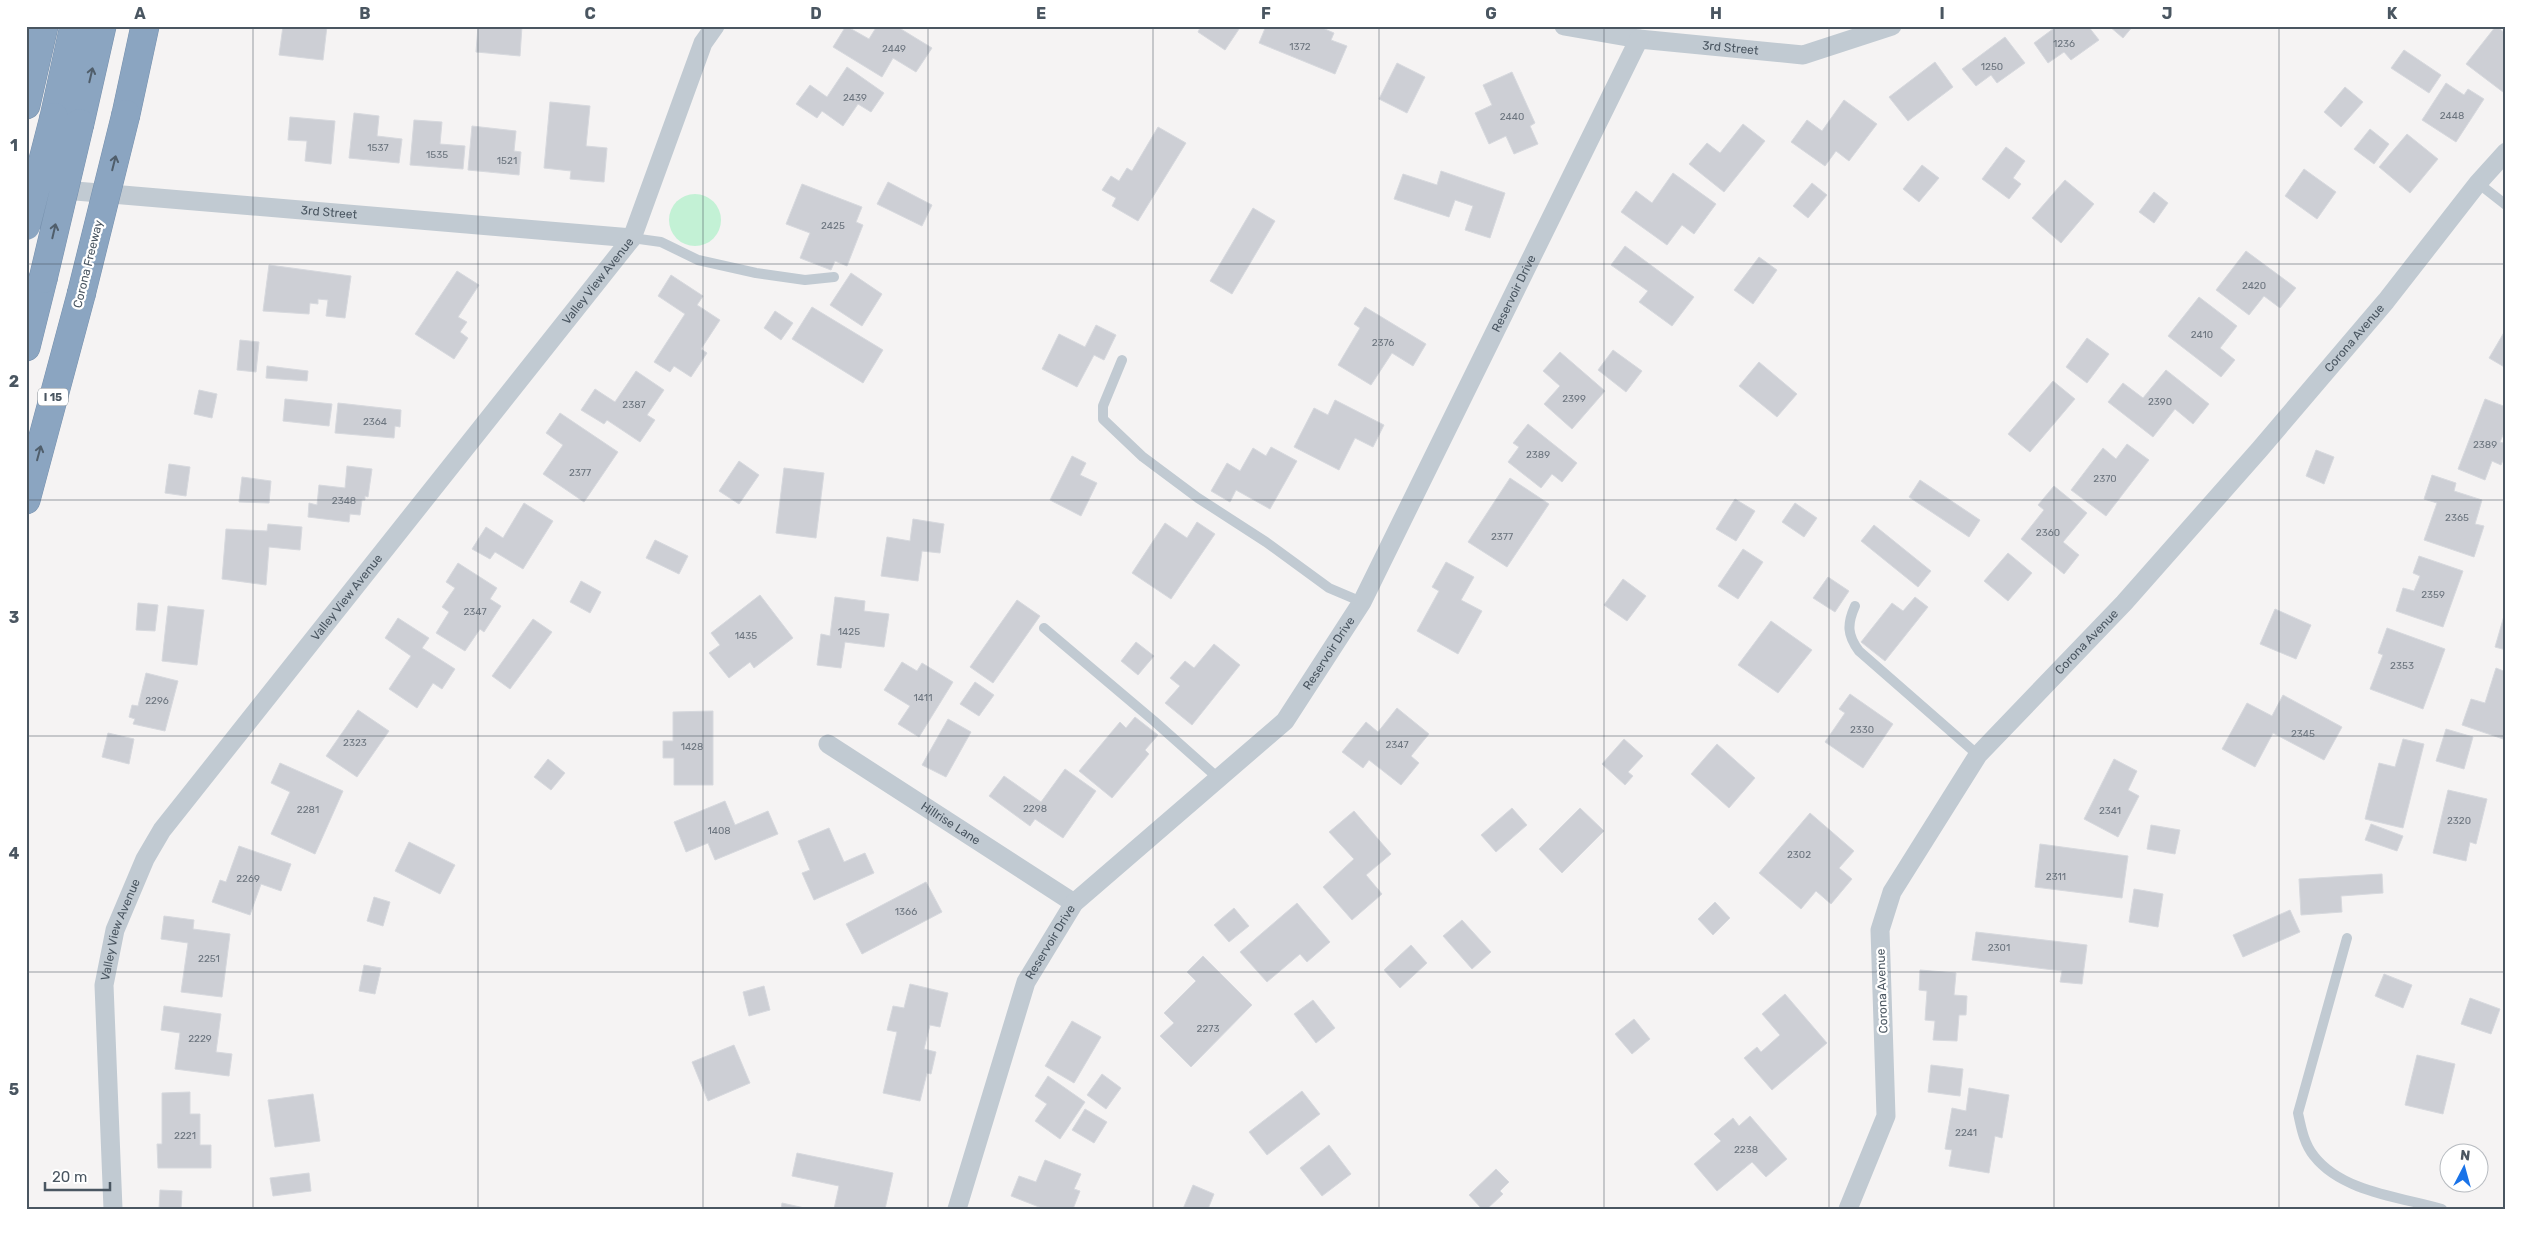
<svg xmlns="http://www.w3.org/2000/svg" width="2532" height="1235" viewBox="0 0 2532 1235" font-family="Rubik,sans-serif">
<rect width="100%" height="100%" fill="#f5f3f3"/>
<path fill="#c3f1d5" d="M669 220a26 26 0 1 1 52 0a26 26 0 1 1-52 0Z"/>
<path fill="#cdcfd5" stroke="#d7d9de" d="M283 26H327L323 60 279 55Z
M478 26H522L520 56 476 52Z
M846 26 869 39 877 26H896L932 48 916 72 893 58 882 77 833 47Z
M1201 26H1241L1225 50 1198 32Z
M1266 26H1318L1334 33 1331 40 1347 46 1335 74 1259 43Z
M2057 26H2088L2099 40 2071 60 2064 52 2048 63 2034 43Z
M2109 26H2133L2123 38Z
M2496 26 2506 34V88L2503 92 2466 64Z
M2005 37 2025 63 1997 83 1991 75 1976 86 1962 69Z
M2404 50 2441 75 2429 93 2391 68Z
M1935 62 1953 87 1908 121 1889 97Z
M1397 63 1425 77 1407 113 1379 99Z
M847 67 884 93 871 112 858 104 843 126 822 111 817 118 796 104 810 85 827 97Z
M1512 72 1535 123 1530 126 1538 144 1514 154 1506 136 1489 144 1475 113 1492 105 1483 85Z
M2446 83 2464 95 2468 89 2484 99 2456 142 2422 120Z
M2345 87 2363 102 2341 127 2324 112Z
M1844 100 1877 124 1849 161 1836 151 1825 166 1791 142 1807 120 1822 131Z
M550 102 590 106 586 146 607 148 604 182 570 179 571 171 544 168Z
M354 113 379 116 377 136 402 139 399 163 349 158Z
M290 117 335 121 331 164 305 161 307 141 288 140Z
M414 120 442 122 440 144 465 146 463 169 410 165Z
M1743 124 1765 141 1724 192 1689 164 1707 143 1720 153Z
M472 126 516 131 514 151 521 152 519 175 468 170Z
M1158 127 1186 143 1138 221 1112 206 1116 198 1102 190 1111 176 1119 181 1127 168 1132 171Z
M2370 129 2389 144 2374 164 2354 149Z
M2407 134 2438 159 2410 193 2379 167Z
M2006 147 2025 161 2013 178 2021 184 2009 199 1982 179Z
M1922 165 1939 178 1919 202 1903 189Z
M2304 169 2336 192 2317 219 2285 196Z
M1441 171 1505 193 1490 238 1465 230 1473 206 1455 200 1449 217 1394 199 1403 174 1437 185Z
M1673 173 1716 204 1694 234 1682 225 1667 245 1621 212 1636 191 1652 203Z
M2065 180 2094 204 2061 243 2032 218Z
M888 182 932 205 922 226 877 204Z
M1812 183 1827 195 1808 218 1793 206Z
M802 184 862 207 856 222 863 225 847 266 835 261 831 270 800 258 810 233 786 224Z
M2154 192 2168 203 2154 223 2139 212Z
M1253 208 1275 221 1232 294 1210 281Z
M1625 246 1694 297 1672 326 1639 302 1648 291 1611 265Z
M2246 251 2296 288 2280 308 2264 296 2249 315 2216 290Z
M1759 257 1777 270 1753 304 1734 290Z
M269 265 351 276 345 318 326 316 328 300 318 299V304L310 303 309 314 263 311Z
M457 271 479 285 458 317 467 322 460 332 468 338 454 359 415 334Z
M851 273 882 294 862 326 830 305Z
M671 275 703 296 697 305 720 320 701 349 707 353 691 377 674 366 670 372 654 362 685 314 658 296Z
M2199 297 2237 326 2220 348 2235 360 2221 377 2168 336Z
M812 307 883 350 863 383 792 339Z
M1365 307 1426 344 1413 366 1392 353 1371 385 1338 365 1360 328 1354 324Z
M775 311 793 323 781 340 764 328Z
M1096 325 1116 335 1104 360 1094 355 1077 387 1042 369 1059 334 1085 347Z
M2506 329V368L2489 358Z
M2087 338 2109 354 2087 383 2066 367Z
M240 340 259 342 256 372 237 370Z
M1613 350 1642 371 1626 392 1598 370Z
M1560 352 1605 391 1572 429 1544 404 1560 386 1543 371Z
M1759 362 1797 394 1777 417 1739 386Z
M267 366 308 371 307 381 266 378Z
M2166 370 2209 404 2193 424 2175 409 2153 437 2108 402 2123 383 2143 398Z
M636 371 664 390 647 415 655 420 640 442 607 420 604 424 581 410 595 389 615 402Z
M2053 381 2075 399 2030 452 2008 434Z
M199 390 217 394 212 418 194 414Z
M285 399 332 404 329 426 283 421Z
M2485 399 2506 407V428L2500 442 2506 444V453L2501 465 2492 461 2485 480 2458 469Z
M1335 400 1384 425 1373 447 1355 438 1339 470 1294 447 1314 408 1328 415Z
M338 403 401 410 400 427 395 426 394 438 335 433Z
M560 413 618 452 584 502 543 474 563 445 546 433Z
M1528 424 1577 463 1562 482 1552 474 1541 488 1508 462 1519 447 1513 443Z
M2127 444 2149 460 2106 516 2071 490 2103 448 2116 459Z
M1271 447 1297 461 1270 509 1236 490 1230 502 1211 491 1227 463 1240 471 1253 448 1266 456Z
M2316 450 2334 457 2324 484 2306 476Z
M1072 456 1086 463 1080 475 1097 483 1081 516 1050 500Z
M739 461 759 475 739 504 719 491Z
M169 464 190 467 186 496 165 493Z
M347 466 372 469 368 497 365 496V500H362L360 515 350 514 349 522 308 517 309 503 317 505 319 485 345 488Z
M784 468 824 473 816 538 776 533Z
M2432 475 2456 483 2454 491 2482 500 2475 524 2484 526 2474 557 2424 540 2437 503 2424 499Z
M242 477 271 481 269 503 239 502Z
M1510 478 1549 504 1507 567 1468 542Z
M1920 480 1980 520 1969 537 1909 497Z
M2054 486 2087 513 2063 542 2079 555 2064 574 2021 539 2044 510 2038 505Z
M1735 499 1755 511 1736 541 1716 529Z
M524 503 553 521 523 569 495 552 490 559 472 549 486 527 503 538Z
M1795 503 1817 518 1804 537 1782 522Z
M913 519 944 524 940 553 922 551 918 581 881 576 887 537 910 541Z
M1197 522 1215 534 1171 599 1132 573 1165 523 1187 538Z
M268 524 302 527 300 550 269 547 266 585 222 579 226 529 267 531Z
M1874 525 1931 571 1918 587 1861 541Z
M655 540 688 556 679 574 646 558Z
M1743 549 1763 562 1738 599 1718 586Z
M2008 553 2032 573 2008 601 1984 581Z
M2419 556 2463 571 2443 627 2396 611 2403 588 2414 591 2420 576 2413 573Z
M1446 562 1474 577 1461 600 1482 611 1458 654 1417 631 1439 591 1432 587Z
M458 563 497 588 490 599 501 606 484 632 480 629 465 651 436 633 449 612 442 607 455 588 446 582Z
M1828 577 1849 591 1835 612 1813 598Z
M1623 579 1646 596 1627 621 1604 605Z
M581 581 601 592 590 613 570 602Z
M760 595 793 638 754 668 750 662 729 678 709 653 720 645 711 633Z
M835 597 865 601 864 611 889 614 884 647 845 642 841 668 817 665 821 634 830 636Z
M1915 597 1928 607 1885 661 1861 642 1892 603 1903 611Z
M1017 600 1040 616 993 683 970 667Z
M138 603 158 605 155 631 136 630Z
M168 606 204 610 197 665 162 661Z
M2275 609 2311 625 2296 659 2260 644Z
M2506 609V650L2495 647Z
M398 618 429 638 422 648 455 669 442 689 433 683 417 708 389 689 411 656 385 638Z
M533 619 552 632 510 689 492 676Z
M1771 621 1812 650 1778 693 1738 665Z
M2387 628 2445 649 2423 709 2370 689 2383 655 2378 653Z
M1136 642 1154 656 1138 675 1121 661Z
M1214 644 1240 665 1192 725 1165 703 1180 686 1170 678 1185 661 1194 668Z
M902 662 917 671 922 663 953 682 919 737 898 724 910 706 884 690Z
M2496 668 2506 672V740L2462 725 2471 699 2485 703Z
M146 673 178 681 165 731 133 724 135 719 129 717 132 705 138 706Z
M975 682 994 695 979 716 960 704Z
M1850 694 1893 724 1863 768 1825 742 1845 713 1839 709Z
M2283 695 2342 727 2324 760 2273 733 2255 767 2222 749 2247 703 2272 716Z
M1397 708 1429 734 1411 756 1419 763 1401 785 1369 760 1363 768 1342 752 1366 722 1378 732Z
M358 710 389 731 357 777 326 756Z
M713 711V785H674V758H663V741H673V712Z
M1135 717 1158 735 1145 750 1149 754 1112 798 1079 771 1120 722 1126 728Z
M948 719 971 732 946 777 922 765Z
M2446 729 2473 737 2464 769 2436 761Z
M108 733 134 739 129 764 102 757Z
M1624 739 1643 756 1628 772 1633 776 1625 785 1602 764Z
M2403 739 2424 744 2403 828 2365 819 2379 763 2395 767Z
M1717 744 1755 778 1729 808 1691 774Z
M548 759 565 773 551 790 534 777Z
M2114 759 2137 771 2128 790 2139 796 2118 837 2084 819Z
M280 763 343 791 315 854 271 834 290 792 271 783Z
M1065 769 1096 791 1063 838 1035 819 1030 826 989 796 1004 776 1041 802Z
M2448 790 2487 799 2476 844 2470 842 2466 861 2433 853Z
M725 801 735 825 768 811 778 834 715 860 708 843 686 852 674 822Z
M1512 808 1527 825 1496 852 1481 835Z
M1580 808 1604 831 1562 873 1539 849Z
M1354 811 1391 854 1366 875 1382 894 1352 920 1323 887 1354 859 1329 832Z
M1810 813 1854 851 1839 868 1852 879 1831 904 1816 891 1801 909 1759 873Z
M2371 824 2403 836 2397 851 2365 840Z
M2151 825 2180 830 2175 854 2147 849Z
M829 828 844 862 865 853 874 873 814 900 802 873 810 870 798 841Z
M409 842 455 865 440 894 395 871Z
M2040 844 2128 856 2122 898 2035 887Z
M239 846 291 864 281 891 261 884 250 915 212 902 220 880 226 882Z
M2382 874 2383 893 2341 896 2342 912 2301 915 2299 879Z
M926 882 942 912 862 954 846 924Z
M2134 889 2163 894 2158 927 2129 922Z
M374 897 390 902 383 926 367 921Z
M1715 902 1730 918 1713 935 1698 919Z
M1297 903 1330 942 1307 962 1300 954 1267 982 1240 952Z
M1234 908 1249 926 1229 942 1214 925Z
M2290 910 2300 932 2243 957 2233 935Z
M164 916 194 920 193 929 230 934 222 997 181 992 188 943 161 939Z
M1462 920 1491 952 1472 969 1443 936Z
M1976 932 2087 945 2082 984 2060 982 2062 971 1972 960Z
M1411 945 1427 963 1400 988 1384 970Z
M1203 956 1252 1005 1191 1067 1160 1036 1174 1023 1164 1013 1196 981 1187 972Z
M364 965 381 968 375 994 359 991Z
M1920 970 1956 973 1954 995 1967 996 1966 1015H1959L1957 1041 1933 1040 1935 1021 1925 1020 1927 991 1919 990Z
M2384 974 2412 985 2403 1008 2375 996Z
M910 984 948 993 940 1027 930 1025 924 1049 936 1052 931 1074 927 1073 920 1101 883 1093 897 1032 887 1030 893 1006 904 1008Z
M764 986 770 1010 749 1016 743 992Z
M1785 994 1827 1043 1772 1090 1744 1058 1757 1047 1761 1052 1780 1035 1762 1014Z
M2470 998 2500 1009 2491 1034 2461 1024Z
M1313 1000 1335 1028 1316 1043 1294 1014Z
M164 1006 221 1014 216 1052 232 1054 229 1076 175 1069 180 1033 161 1030Z
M1634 1019 1650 1039 1632 1054 1615 1034Z
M1072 1021 1101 1037 1074 1083 1045 1066Z
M734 1045 750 1083 708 1101 692 1062Z
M2417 1055 2455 1064 2443 1114 2405 1105Z
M1931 1065 1963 1069 1960 1096 1928 1092Z
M1102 1074 1121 1088 1106 1109 1087 1095Z
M1048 1076 1085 1102 1060 1139 1035 1121 1047 1104 1035 1096Z
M1969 1088 2009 1095 2002 1138 1995 1136 1989 1173 1949 1166 1952 1150 1945 1149 1952 1108 1966 1111Z
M1302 1091 1320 1114 1267 1155 1249 1132Z
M190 1092V1114H200V1145H211V1168H158L157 1144H162V1093Z
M313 1094 320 1141 275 1147 268 1100Z
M1085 1109 1107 1122 1094 1143 1072 1130Z
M1750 1116 1787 1159 1766 1177 1752 1162 1717 1191 1694 1164 1721 1141 1714 1134 1733 1118 1739 1126Z
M1329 1145 1351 1174 1322 1196 1300 1168Z
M797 1153 893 1173 885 1209H834L839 1186 792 1176Z
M1045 1160 1081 1174 1074 1189 1080 1191 1073 1209H1044L1011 1196 1019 1176 1036 1182Z
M1496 1169 1509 1182 1500 1191 1503 1194 1487 1209H1482L1469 1195Z
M309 1173 311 1191 273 1196 270 1178Z
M1193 1185 1214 1194 1208 1209H1183Z
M160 1190 182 1191 181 1209H159Z
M782 1203 809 1209H781Z"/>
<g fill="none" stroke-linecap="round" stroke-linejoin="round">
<g stroke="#7690ad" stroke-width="29">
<path id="highway" d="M26 105 44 26
M126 114 145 26
M54 117 74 26
M80 123 102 26
M26 347 43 279
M26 500 81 295"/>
</g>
<path stroke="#c1cad2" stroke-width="10" d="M2478 183 2506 205
M632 238 661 242 698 260 756 273 805 280 834 277
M1122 360 1103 406V419L1143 457 1198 498 1266 542 1329 588 1362 602
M1855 606C1847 624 1847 635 1859 651L1978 755
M1044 628 1154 721 1218 778
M2347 938 2298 1113C2301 1127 2304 1144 2314 1156 2342 1192 2400 1197 2442 1209"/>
<g stroke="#c1cad2" stroke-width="19">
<path id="s1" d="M1564 26 1639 39 1803 55 1892 26"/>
<path id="s2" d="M52 189 632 238"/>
<path id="s3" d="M828 744 1074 903"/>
<path id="s4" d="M113 1209 104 985 115 930 145 859 162 830 632 238 703 43 715 26"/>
<path id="s5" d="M957 1209 1026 982 1074 903 1285 721 1362 602 1639 39"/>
<path id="s6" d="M1848 1209 1886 1116 1880 930 1892 892 1978 755 2124 603 2260 449 2386 301 2478 183 2506 152"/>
</g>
<use href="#highway" stroke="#8ba5c1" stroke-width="28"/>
<g stroke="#7690ad" stroke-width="29" stroke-linecap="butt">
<path id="highway-bridge" d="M26 226 54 117
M43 279 80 123
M81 295 126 114"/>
</g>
<use href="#highway-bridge" stroke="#8ba5c1" stroke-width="28"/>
</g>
<defs><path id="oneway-shaft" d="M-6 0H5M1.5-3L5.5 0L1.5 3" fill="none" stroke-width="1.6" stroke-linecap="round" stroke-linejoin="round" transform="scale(1.25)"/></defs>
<g stroke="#505e6b">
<use href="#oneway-shaft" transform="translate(91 75) rotate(-77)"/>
<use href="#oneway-shaft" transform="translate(114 163) rotate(-76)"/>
<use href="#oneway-shaft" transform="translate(54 231) rotate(-77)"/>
<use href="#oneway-shaft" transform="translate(39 453) rotate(-75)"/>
</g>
<path fill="none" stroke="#4a5661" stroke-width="1" stroke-opacity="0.55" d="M253 26V1209M478 26V1209M703 26V1209M928 26V1209M1153 26V1209M1379 26V1209M1604 26V1209M1829 26V1209M2054 26V1209M2279 26V1209M26 264H2506M26 500H2506M26 736H2506M26 972H2506"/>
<g text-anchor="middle" stroke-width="4.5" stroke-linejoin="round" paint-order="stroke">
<g font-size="10" fill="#6b747e">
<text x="2064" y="47">1236</text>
<text x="1300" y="50">1372</text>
<text x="894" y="52">2449</text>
<text x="1992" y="70">1250</text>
<text x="855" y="101">2439</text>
<text x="2452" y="119">2448</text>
<text x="1512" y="120">2440</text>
<text x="378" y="151">1537</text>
<text x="437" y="158">1535</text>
<text x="507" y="164">1521</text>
<text x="833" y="229">2425</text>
<text x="2254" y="289">2420</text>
<text x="2202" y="338">2410</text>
<text x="1383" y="346">2376</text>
<text x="1574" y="402">2399</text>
<text x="2160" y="405">2390</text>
<text x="634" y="408">2387</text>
<text x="375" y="425">2364</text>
<text x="2485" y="448">2389</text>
<text x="1538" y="458">2389</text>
<text x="580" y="476">2377</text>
<text x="2105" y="482">2370</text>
<text x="344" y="504">2348</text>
<text x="2457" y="521">2365</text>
<text x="2048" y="536">2360</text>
<text x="1502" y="540">2377</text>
<text x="2433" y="598">2359</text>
<text x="475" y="615">2347</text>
<text x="849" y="635">1425</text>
<text x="746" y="639">1435</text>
<text x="2402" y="669">2353</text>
<text x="923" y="701">1411</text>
<text x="157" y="704">2296</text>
<text x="1862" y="733">2330</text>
<text x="2303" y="737">2345</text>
<text x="355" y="746">2323</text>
<text x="1397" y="748">2347</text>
<text x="692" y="750">1428</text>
<text x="1035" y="812">2298</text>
<text x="308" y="813">2281</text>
<text x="2110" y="814">2341</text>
<text x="2459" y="824">2320</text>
<text x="719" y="834">1408</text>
<text x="1799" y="858">2302</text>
<text x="2056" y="880">2311</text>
<text x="248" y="882">2269</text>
<text x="906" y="915">1366</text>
<text x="1999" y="951">2301</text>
<text x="209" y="962">2251</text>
<text x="1208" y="1032">2273</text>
<text x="200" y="1042">2229</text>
<text x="1966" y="1136">2241</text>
<text x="185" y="1139">2221</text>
<text x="1746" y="1153">2238</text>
</g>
<rect fill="#fff" stroke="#808990" stroke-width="1" x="38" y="388.5" width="30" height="17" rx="4"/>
<g font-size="11" font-weight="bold" fill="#4a5661">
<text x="53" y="401">I 15</text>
</g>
<g font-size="12" fill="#4a5661" stroke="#fff">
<text dy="4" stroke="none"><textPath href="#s1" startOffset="168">3rd Street</textPath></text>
<text dy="4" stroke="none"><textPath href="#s2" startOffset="278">3rd Street</textPath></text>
<text transform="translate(88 264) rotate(-76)" y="4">Corona Freeway</text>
<text dy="4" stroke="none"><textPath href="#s4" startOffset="1092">Valley View Avenue</textPath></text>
<text dy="4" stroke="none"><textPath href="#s5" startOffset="1094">Reservoir Drive</textPath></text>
<text dy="4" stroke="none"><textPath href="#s6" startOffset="1050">Corona Avenue</textPath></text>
<text dy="4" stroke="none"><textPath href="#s4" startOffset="688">Valley View Avenue</textPath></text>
<text dy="4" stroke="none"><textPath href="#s6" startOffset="645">Corona Avenue</textPath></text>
<text dy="4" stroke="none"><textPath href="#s5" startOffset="689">Reservoir Drive</textPath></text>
<text dy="4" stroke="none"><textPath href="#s3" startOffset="146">Hillrise Lane</textPath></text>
<text dy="4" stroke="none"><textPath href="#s4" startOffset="282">Valley View Avenue</textPath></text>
<text dy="4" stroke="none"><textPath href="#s5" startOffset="284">Reservoir Drive</textPath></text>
<text transform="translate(1882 991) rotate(-92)" y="4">Corona Avenue</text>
</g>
</g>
<rect width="2532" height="1235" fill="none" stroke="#ffffff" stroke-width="55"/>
<g transform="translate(2464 1168) rotate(6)"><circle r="24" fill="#ffffff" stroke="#b7bbc0"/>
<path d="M0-4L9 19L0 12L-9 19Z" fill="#1a73e8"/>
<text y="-8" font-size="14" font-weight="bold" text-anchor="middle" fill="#4a5661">N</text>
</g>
<path d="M45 1182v8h65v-8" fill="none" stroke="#4a5661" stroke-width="2.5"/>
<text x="52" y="1182" font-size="15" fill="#4a5661" stroke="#ffffff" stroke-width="4" paint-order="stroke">20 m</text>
<rect x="28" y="28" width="2476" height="1180" fill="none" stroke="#4a5661" stroke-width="2"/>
<g font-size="16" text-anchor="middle" font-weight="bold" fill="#4a5661">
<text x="140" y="19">A</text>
<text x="365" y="19">B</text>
<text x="590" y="19">C</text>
<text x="816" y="19">D</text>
<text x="1041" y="19">E</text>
<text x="1266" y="19">F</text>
<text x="1491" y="19">G</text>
<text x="1716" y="19">H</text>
<text x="1942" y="19">I</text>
<text x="2167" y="19">J</text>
<text x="2392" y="19">K</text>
<text x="14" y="151">1</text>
<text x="14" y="387">2</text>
<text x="14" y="623">3</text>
<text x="14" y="859">4</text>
<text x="14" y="1095">5</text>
</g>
</svg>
